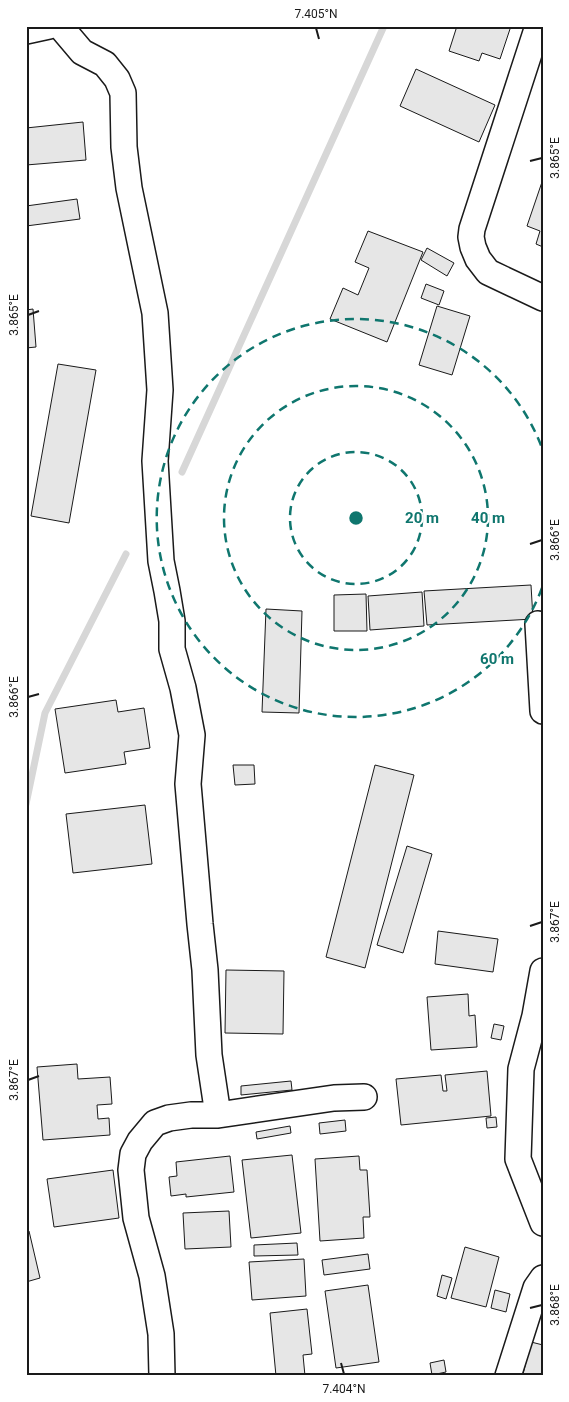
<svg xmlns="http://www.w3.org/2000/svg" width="569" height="1402" viewBox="0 0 569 1402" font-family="Roboto,sans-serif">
<rect width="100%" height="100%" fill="#fff"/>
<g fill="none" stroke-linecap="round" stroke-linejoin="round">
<path stroke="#d7d7d7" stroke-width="7" d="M182 472 384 26
M26 804 45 713 126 554"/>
</g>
<path fill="#e6e6e6" stroke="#1a1a1a" d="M457 26H511L500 59 482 53 479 61 449 51Z
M416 69 495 105 479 142 400 106Z
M83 122 86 160 26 165V128Z
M543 179V247L536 244 540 231 527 226Z
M77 199 80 219 26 226V206Z
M368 231 423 252 387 342 330 319 343 288 358 295 369 268 355 262Z
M427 248 454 263 447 276 421 260Z
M426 284 444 291 439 305 421 298Z
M437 306 470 316 452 375 419 365Z
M33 309 36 347 26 348V310Z
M58 364 96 370 69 523 31 516Z
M531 585 533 619 427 625 424 591Z
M422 592 424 626 370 630 368 596Z
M366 594 367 631H334V595Z
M266 609 302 611 299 713 262 712Z
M116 700 118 712 144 708 150 748 124 752 126 764 65 773 55 709Z
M233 765H254L255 784 235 785Z
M375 765 414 775 365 968 326 957Z
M145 805 152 864 73 873 66 814Z
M407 846 432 854 403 953 377 945Z
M438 931 498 939 493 972 435 964Z
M226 970 284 971 283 1034 225 1033Z
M468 994 469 1016 475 1015 477 1047 431 1050 427 997Z
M494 1024 504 1026 501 1040 491 1038Z
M77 1064 78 1079 110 1077 112 1104 97 1105 98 1119 109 1118 110 1135 43 1140 37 1067Z
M487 1071 491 1116 401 1125 396 1079 441 1075 443 1091H447L445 1075Z
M291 1081 292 1090 241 1095V1086Z
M496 1117 497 1127 487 1128 486 1118Z
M345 1120 346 1131 320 1134 319 1123Z
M290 1126 291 1133 257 1139 256 1132Z
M292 1155 301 1233 251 1238 242 1160Z
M230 1156 234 1192 186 1197V1194L171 1196 169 1177 177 1176 176 1162Z
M359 1156 360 1170H367L370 1217H363L364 1238 320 1241 315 1159Z
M113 1170 119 1218 54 1227 47 1179Z
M229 1211 231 1247 185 1249 183 1213Z
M29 1231 40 1278 26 1282V1232Z
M297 1243 298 1255 254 1256V1245Z
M465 1247 499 1257 486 1307 451 1298Z
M368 1254 370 1269 324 1275 322 1260Z
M304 1259 306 1296 252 1300 249 1262Z
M442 1275 452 1278 446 1299 437 1296Z
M368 1285 379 1362 336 1368 325 1291Z
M495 1290 510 1294 506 1312 491 1308Z
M307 1309 312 1354 303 1355 305 1376H276L270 1313Z
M531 1342 543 1345V1376H529L523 1374Z
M444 1360 446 1372 432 1375 430 1363Z"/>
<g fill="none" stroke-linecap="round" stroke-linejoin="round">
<g stroke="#1a1a1a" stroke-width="28">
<path id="minor" d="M60 26 82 52 105 64 117 79 123 93 124 147 129 188 155 313 160 390 155 461 161 561 167 591 172 621V649L183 688 192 735 188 784 200 924 205 970 209 1055 218 1115
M538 26 472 229 471 237 473 247 478 259 488 272 543 298
M26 31 49 26
M538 624 543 711
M543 971 535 1016 521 1069 518 1159 543 1223
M162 1376 161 1334 152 1276 136 1218 131 1170 133 1154 140 1141 155 1123 169 1118 191 1115H218L334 1098 364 1097
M508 1376 536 1288 543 1278"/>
</g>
<use href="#minor" stroke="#fff" stroke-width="25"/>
</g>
<path fill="none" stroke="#1a1a1a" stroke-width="2" d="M316 28 319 39M530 161 542 158M28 315 39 311M530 544 542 540M28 697 39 694M530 926 542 922M28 1080 39 1076M530 1308 542 1305M341 1363 344 1374"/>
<g fill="none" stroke="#0f766e" stroke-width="2.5" stroke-dasharray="9 6">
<circle cx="356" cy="518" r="66"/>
<circle cx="356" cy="518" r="132"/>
<path d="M542 588A199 199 0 1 1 542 448"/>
</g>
<circle cx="356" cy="518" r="8" fill="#0f766e" stroke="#fff" stroke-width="2.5"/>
<g font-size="15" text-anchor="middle" font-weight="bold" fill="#0f766e" stroke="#fff" stroke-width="4" stroke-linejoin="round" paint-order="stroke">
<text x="422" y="523">20 m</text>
<text x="488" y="523">40 m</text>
<text x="497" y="664">60 m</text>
</g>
<rect width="569" height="1402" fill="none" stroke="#ffffff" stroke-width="55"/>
<rect x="28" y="28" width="514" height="1346" fill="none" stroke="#1a1a1a" stroke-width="2"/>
<g font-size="12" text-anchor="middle" fill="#1a1a1a">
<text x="316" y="18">7.405°N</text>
<text transform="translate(555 158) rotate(-90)" y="4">3.865°E</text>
<text transform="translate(14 315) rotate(-90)" y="4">3.865°E</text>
<text transform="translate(555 540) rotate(-90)" y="4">3.866°E</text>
<text transform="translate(14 697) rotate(-90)" y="4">3.866°E</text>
<text transform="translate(555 922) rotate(-90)" y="4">3.867°E</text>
<text transform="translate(14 1080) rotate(-90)" y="4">3.867°E</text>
<text transform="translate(555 1305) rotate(-90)" y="4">3.868°E</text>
<text x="344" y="1393">7.404°N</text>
</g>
</svg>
